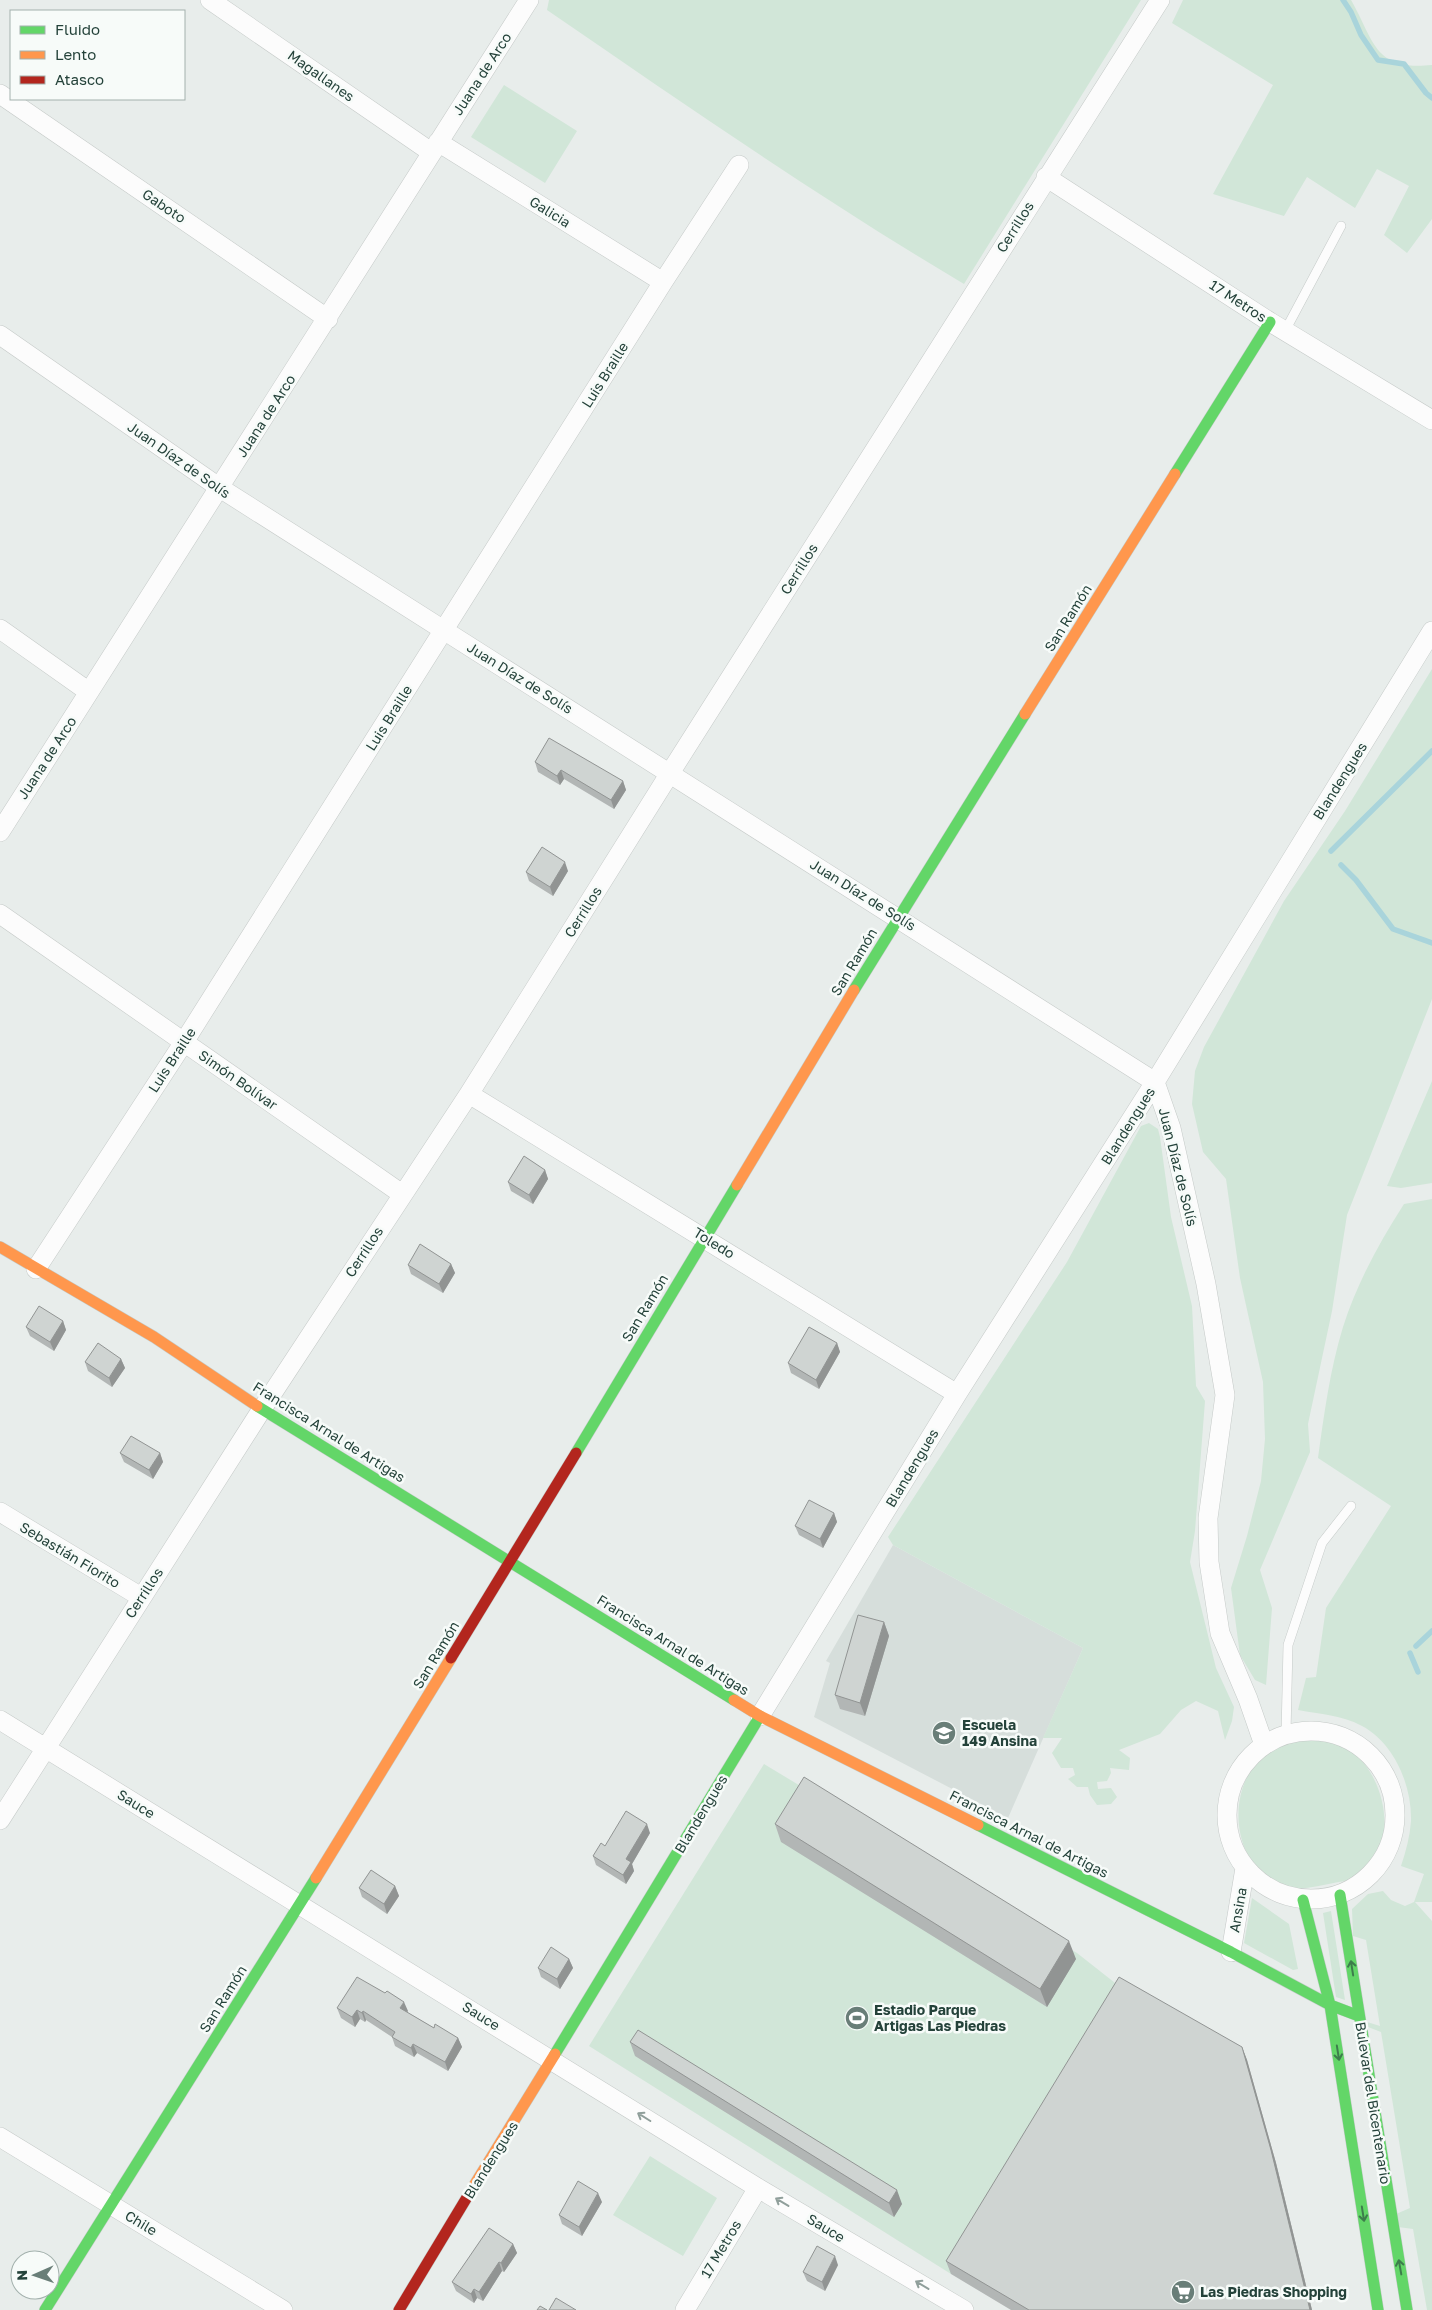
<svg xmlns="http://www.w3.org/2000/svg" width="1432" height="2310" viewBox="0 0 1432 2310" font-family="'Golos Text',sans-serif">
<rect width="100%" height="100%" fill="#e8edeb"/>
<path fill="#d6dedb" d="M893 1545 1083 1648 1008 1818 814 1717 830 1663 826 1661Z"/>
<path fill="#d1e6d8" d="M549 0H1141L964 284C821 199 684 104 547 10Z
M1183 0H1351C1375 42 1374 71 1432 65V219L1407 253 1384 235 1409 186 1377 169 1355 208 1307 177 1284 216 1213 194 1273 85 1172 23Z
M504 85 577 131 545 183 471 137Z
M1432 669V999L1347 1215 1332 1311 1308 1424 1310 1452 1260 1570 1272 1608 1266 1685 1255 1680 1240 1655 1231 1588 1247 1536 1261 1481 1265 1439 1263 1382 1240 1278 1226 1179 1203 1152 1192 1104 1195 1071 1204 1047 1284 901 1345 811Z
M1432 1081V1183L1401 1188 1387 1186Z
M1149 1123 1158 1129 1160 1137 1171 1217 1192 1306 1196 1386 1205 1401 1195 1531 1190 1562 1216 1668 1234 1707 1232 1721 1225 1740 1218 1711 1196 1701 1181 1710 1160 1734 1119 1750 1130 1758 1129 1770 1110 1768 1111 1773 1107 1781 1097 1782 1098 1789 1111 1788 1117 1797 1111 1804 1097 1805 1090 1795 1088 1787H1077L1068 1779 1075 1775 1073 1768H1061L1052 1753 1062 1738H1043L1083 1648 893 1545 888 1537 1067 1262 1141 1126Z
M1432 1199V1902H1415L1432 1921V2310H1427L1413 2229 1398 2227 1396 2214 1410 2208 1381 2032 1368 2027 1367 2022 1380 2026 1366 1940 1353 1936 1352 1909 1368 1894 1383 1891 1391 1900 1405 1906 1414 1902 1424 1874 1401 1866C1406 1851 1410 1836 1411 1821 1412 1785 1394 1743 1362 1726 1342 1715 1320 1714 1298 1710L1306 1678 1316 1677 1326 1608 1391 1506 1318 1458C1324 1415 1330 1369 1343 1327 1357 1283 1379 1243 1404 1204Z
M1311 1739C1327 1740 1342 1743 1354 1753 1377 1772 1389 1810 1383 1838 1379 1853 1369 1865 1361 1878 1346 1880 1301 1891 1289 1889 1283 1888 1276 1884 1272 1881 1224 1852 1228 1766 1281 1744 1291 1740 1301 1740 1311 1739Z
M764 1764 1077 1953 1124 1990 951 2274 589 2046Z
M1252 1898 1289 1924 1298 1969 1293 1970 1244 1943Z
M1331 1911 1345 2000 1336 1997 1323 1913Z
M650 2156 717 2198 683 2256 613 2215Z"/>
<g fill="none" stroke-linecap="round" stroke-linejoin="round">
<path stroke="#a9d4db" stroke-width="5.5" d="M1343 0 1351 12 1361 35 1378 60 1404 64 1426 93 1432 98
M1331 851 1432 751
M1341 865 1356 880 1393 929 1432 943
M1416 1646 1432 1631
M1410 1653 1418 1672"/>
<g stroke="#c5cac8" stroke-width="10">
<path id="lane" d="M1285 331 1341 226
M1286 1734 1288 1645 1322 1543 1351 1506"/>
</g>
<g stroke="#c5cac8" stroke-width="20">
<path id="street" d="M210 0 431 152
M0 94 328 319
M438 142 663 282
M1046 177 1270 322 1432 420
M0 335 220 488 1155 1082 1171 1128 1206 1284 1225 1395 1208 1518 1209 1562 1220 1633 1248 1699 1264 1745
M0 629 89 692
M0 832 529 0
M0 914 402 1194
M469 1094 957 1394
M36 1269 184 1042 663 282 739 165
M0 1512 141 1597
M760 1716 957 1394 1155 1082 1432 631
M0 1720 758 2188 964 2310
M1227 1815a84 84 0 1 1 168 0a84 84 0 1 1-168 0Z
M0 1820 262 1409 469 1094 670 773 1160 0
M1231 1952 1245 1868
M0 2137 283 2310
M685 2310 758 2188"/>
</g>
<g stroke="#c3cbc8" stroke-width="12">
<path id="fast" d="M1175 474 1270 322
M854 990 1025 714
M257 1406 734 1700
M576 1453 737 1185
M978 1825 1231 1952 1330 2005 1359 2016
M1340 1895 1407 2310
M1303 1900 1330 2005 1378 2310
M555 2054 760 1716
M45 2310 316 1878"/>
</g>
<g stroke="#c3cbc8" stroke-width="12">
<path id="slow" d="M1025 714 1175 474
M737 1185 854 990
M0 1247 154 1337 257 1406
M734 1700 760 1716 978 1825
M316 1878 451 1658
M472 2189 555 2054"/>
</g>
<g stroke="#c3cbc8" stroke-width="12">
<path id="jam" d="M451 1658 576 1453
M399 2310 472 2189"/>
</g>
<use href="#lane" stroke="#fcfcfc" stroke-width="9"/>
<use href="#street" stroke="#fcfcfc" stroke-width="19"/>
<use href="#fast" stroke="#63d668" stroke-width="11"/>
<use href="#slow" stroke="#ff974d" stroke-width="11"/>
<use href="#jam" stroke="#b3261e" stroke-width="11"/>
</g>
<path fill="#b2b6b5" d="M535 762 623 781 626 790 614 809 564 779 560 785 538 772Z
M568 871 553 896 529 881 526 872Z
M545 1170 548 1179 533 1204 511 1191 508 1182Z
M451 1264 455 1273 443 1293 411 1274 408 1265Z
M63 1321 66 1330 54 1351 30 1336 26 1327Z
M837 1343 840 1352 819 1389 791 1373 788 1363Z
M121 1359 125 1368 112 1387 88 1371 85 1362Z
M120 1453H160L163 1462 153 1479 124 1462Z
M834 1513 837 1522 823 1548 799 1535 795 1526Z
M884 1622 889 1636 865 1716 840 1709 835 1695Z
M775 1824 1076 1959 1047 2007 781 1842Z
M650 1833 632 1864 634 1871 626 1884 596 1865 593 1856 605 1846Z
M395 1886 399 1896 387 1914 362 1897 359 1888Z
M569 1959 573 1968 560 1989 541 1977 538 1968Z
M337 2008 408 2011 407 2012 434 2028 458 2038 462 2047 448 2071 417 2053 414 2057 395 2046 392 2037 366 2020 365 2022 360 2019 355 2027 341 2018Z
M630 2042 902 2204 894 2217 635 2056Z
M1242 2047 1247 2060 1276 2163 1312 2310H1011L951 2274 946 2261Z
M602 2202 582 2236 562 2224 559 2215Z
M513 2244 517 2253 504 2272 502 2271 483 2301 477 2298 474 2303 456 2291 452 2282Z
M838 2265 825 2291 807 2281 803 2272Z"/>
<path fill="#919493" d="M561 770 564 779 560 785 557 776Z
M623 781 626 790 614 809 611 800Z
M565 862 568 871 553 896 550 887Z
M545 1170 548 1179 533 1204 529 1195Z
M451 1264 455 1273 443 1293 439 1284Z
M63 1321 66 1330 54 1351 50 1342Z
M837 1343 840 1352 819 1389 816 1380Z
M121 1359 125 1368 112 1387 109 1378Z
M160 1453 163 1462 153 1479 149 1470Z
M834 1513 837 1522 823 1548 820 1539Z
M884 1622 889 1636 865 1716 860 1703Z
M647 1824 650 1833 632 1864 634 1871 626 1884 623 1875 626 1859Z
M395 1886 399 1896 387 1914 384 1904Z
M1069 1941 1076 1959 1047 2007 1040 1989Z
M569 1959 573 1968 560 1989 557 1979Z
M404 2002 408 2011 403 2017 400 2008Z
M357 2010 360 2019 355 2027 352 2017Z
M363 2011 366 2020 365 2022 362 2013Z
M458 2038 462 2047 448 2071 445 2062Z
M413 2044 417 2053 414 2057 411 2048Z
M1242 2047 1247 2060 1276 2163 1312 2310H1310Z
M897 2190 902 2204 894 2217 889 2203Z
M598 2193 602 2202 582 2236 579 2227Z
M513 2244 517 2253 504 2272 501 2263Z
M835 2256 838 2265 825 2291 822 2282Z
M499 2262 502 2271 483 2301 479 2292Z
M474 2289 477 2298 474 2303 471 2294Z"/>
<path fill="#cfd4d2" stroke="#919493" d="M549 738 623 781 611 800 561 770 557 776 535 762Z
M542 847 565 862 550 887 526 872Z
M524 1156 545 1170 529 1195 508 1182Z
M420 1244 451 1264 439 1284 408 1265Z
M39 1306 63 1321 50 1342 26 1327Z
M809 1327 837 1343 816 1380 788 1363Z
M98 1343 121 1359 109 1378 85 1362Z
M131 1436 160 1453 149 1470 120 1453Z
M809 1500 834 1513 820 1539 795 1526Z
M858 1615 884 1622 860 1703 835 1695Z
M804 1777 1069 1941 1040 1989 775 1824Z
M626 1811 647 1824 626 1859 631 1862 623 1875 593 1856 601 1843 605 1846Z
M371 1870 395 1886 384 1904 359 1888Z
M551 1947 569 1959 557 1979 538 1968Z
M357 1977 385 1993 387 1991 404 2002 400 2008 434 2028 435 2024 458 2038 445 2062 413 2044 411 2048 392 2037 395 2032 363 2011 362 2013 357 2010 352 2017 337 2008Z
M1119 1977 1242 2047 1271 2150 1310 2310H1029L946 2261Z
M638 2030 897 2190 889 2203 630 2042Z
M578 2181 598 2193 579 2227 559 2215Z
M489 2228 513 2244 501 2263 499 2262 479 2292 474 2289 471 2294 452 2282Z
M817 2246 835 2256 822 2282 803 2272Z
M556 2298 576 2310H549Z
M540 2306 547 2310H537Z"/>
<defs><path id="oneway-shaft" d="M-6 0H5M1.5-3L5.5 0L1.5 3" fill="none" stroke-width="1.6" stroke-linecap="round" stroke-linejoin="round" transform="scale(1.25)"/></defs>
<g stroke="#3d7d4c">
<use href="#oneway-shaft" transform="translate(1352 1968) rotate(-99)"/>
<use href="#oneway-shaft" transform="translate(1338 2053) rotate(81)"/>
<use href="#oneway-shaft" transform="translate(1363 2214) rotate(81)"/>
<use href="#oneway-shaft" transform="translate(1400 2267) rotate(-100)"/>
</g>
<g stroke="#909f9b">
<use href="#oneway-shaft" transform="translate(644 2117) rotate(-148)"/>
<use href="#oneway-shaft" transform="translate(782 2202) rotate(-149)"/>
<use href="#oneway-shaft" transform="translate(922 2285) rotate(-149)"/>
</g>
<defs>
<g id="school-disc" transform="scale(1.25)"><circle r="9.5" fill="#697e78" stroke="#f7fbf9"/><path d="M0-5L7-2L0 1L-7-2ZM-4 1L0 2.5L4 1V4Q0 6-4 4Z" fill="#fff"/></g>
<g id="stadium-disc" transform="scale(1.25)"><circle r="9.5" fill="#697e78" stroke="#f7fbf9"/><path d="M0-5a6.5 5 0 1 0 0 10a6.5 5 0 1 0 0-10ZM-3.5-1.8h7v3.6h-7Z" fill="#fff"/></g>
<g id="supermarket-disc" transform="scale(1.25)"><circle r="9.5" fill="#697e78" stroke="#f7fbf9"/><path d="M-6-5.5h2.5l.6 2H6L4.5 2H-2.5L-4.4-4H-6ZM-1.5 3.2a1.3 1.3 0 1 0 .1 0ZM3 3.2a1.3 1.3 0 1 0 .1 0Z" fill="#fff"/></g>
</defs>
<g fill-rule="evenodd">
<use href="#school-disc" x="944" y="1733"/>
<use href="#stadium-disc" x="857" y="2018"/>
<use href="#supermarket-disc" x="1183" y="2292"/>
</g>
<g text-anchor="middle" stroke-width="5" stroke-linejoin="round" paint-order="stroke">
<g font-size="14" fill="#24423a" stroke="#f7fbf9">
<text transform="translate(482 74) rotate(-57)" y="5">Juana de Arco</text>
<text transform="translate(321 76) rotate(35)" y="5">Magallanes</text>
<text transform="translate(164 206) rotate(34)" y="5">Gaboto</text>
<text transform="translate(550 212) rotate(32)" y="5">Galicia</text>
<text transform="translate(1015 227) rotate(-58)" y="5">Cerrillos</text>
<text transform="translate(1238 301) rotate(33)" y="5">17 Metros</text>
<text transform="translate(605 375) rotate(-58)" y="5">Luis Braille</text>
<text transform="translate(266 416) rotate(-57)" y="5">Juana de Arco</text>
<text transform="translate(179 460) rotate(35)" y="5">Juan Díaz de Solís</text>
<text transform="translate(799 569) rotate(-58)" y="5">Cerrillos</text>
<text transform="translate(1068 618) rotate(-58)" y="5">San Ramón</text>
<text transform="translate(520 678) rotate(32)" y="5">Juan Díaz de Solís</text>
<text transform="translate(389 718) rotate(-58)" y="5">Luis Braille</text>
<text transform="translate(47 758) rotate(-57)" y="5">Juana de Arco</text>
<text transform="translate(1340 781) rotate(-58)" y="5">Blandengues</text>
<text transform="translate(863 895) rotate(32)" y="5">Juan Díaz de Solís</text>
<text transform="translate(583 912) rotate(-58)" y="5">Cerrillos</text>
<text transform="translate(854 962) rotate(-59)" y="5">San Ramón</text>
<text transform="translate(172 1060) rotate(-57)" y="5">Luis Braille</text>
<text transform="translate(238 1080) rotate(35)" y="5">Simón Bolívar</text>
<text transform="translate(1128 1126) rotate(-58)" y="5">Blandengues</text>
<text transform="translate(1178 1167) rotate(76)" y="5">Juan Díaz de Solís</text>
<text transform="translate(714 1243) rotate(32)" y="5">Toledo</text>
<text transform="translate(364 1252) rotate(-57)" y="5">Cerrillos</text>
<text transform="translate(645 1308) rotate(-59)" y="5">San Ramón</text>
<text transform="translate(329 1432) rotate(32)" y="5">Francisca Arnal de Artigas</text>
<text transform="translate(912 1468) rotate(-59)" y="5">Blandengues</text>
<text transform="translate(70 1555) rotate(31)" y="5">Sebastián Fiorito</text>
<text transform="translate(144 1593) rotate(-57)" y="5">Cerrillos</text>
<text transform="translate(673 1645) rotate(32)" y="5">Francisca Arnal de Artigas</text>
<text transform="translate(436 1655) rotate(-59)" y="5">San Ramón</text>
<text transform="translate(136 1804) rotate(32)" y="5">Sauce</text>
<text transform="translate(701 1814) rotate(-59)" y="5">Blandengues</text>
<text transform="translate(1029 1834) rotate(27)" y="5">Francisca Arnal de Artigas</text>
<text transform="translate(1238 1910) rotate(-80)" y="5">Ansina</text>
<text transform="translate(223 1999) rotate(-58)" y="5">San Ramón</text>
<text transform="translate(481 2016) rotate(32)" y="5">Sauce</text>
<text transform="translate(1373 2103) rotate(81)" y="5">Bulevar del Bicentenario</text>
<text transform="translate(491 2160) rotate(-58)" y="5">Blandengues</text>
<text transform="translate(141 2223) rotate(31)" y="5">Chile</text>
<text transform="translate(826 2228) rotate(31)" y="5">Sauce</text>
<text transform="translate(721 2249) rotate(-59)" y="5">17 Metros</text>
</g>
<g font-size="14" font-weight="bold" fill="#24423a" stroke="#f7fbf9" text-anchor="start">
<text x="962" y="1730">Escuela<tspan x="962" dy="16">149 Ansina</tspan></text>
<text x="874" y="2015">Estadio Parque<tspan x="874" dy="16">Artigas Las Piedras</tspan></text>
<text x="1200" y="2297">Las Piedras Shopping</text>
</g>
</g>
<rect x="10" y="10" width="175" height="90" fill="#f7fbf9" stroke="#a3b1ad"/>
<rect x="20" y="26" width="25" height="8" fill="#63d668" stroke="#a3b1ad"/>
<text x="55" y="35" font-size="15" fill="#24423a">Fluido</text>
<rect x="20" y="51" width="25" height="8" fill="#ff974d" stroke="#a3b1ad"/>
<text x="55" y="60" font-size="15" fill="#24423a">Lento</text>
<rect x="20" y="76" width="25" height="8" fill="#b3261e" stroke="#a3b1ad"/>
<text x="55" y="85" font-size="15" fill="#24423a">Atasco</text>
<g transform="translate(35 2275) rotate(268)"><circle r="24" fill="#f7fbf9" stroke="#a3b1ad"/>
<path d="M0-4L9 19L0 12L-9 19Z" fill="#697e78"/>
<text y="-8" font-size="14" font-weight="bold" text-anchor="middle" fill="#24423a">N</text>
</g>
</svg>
